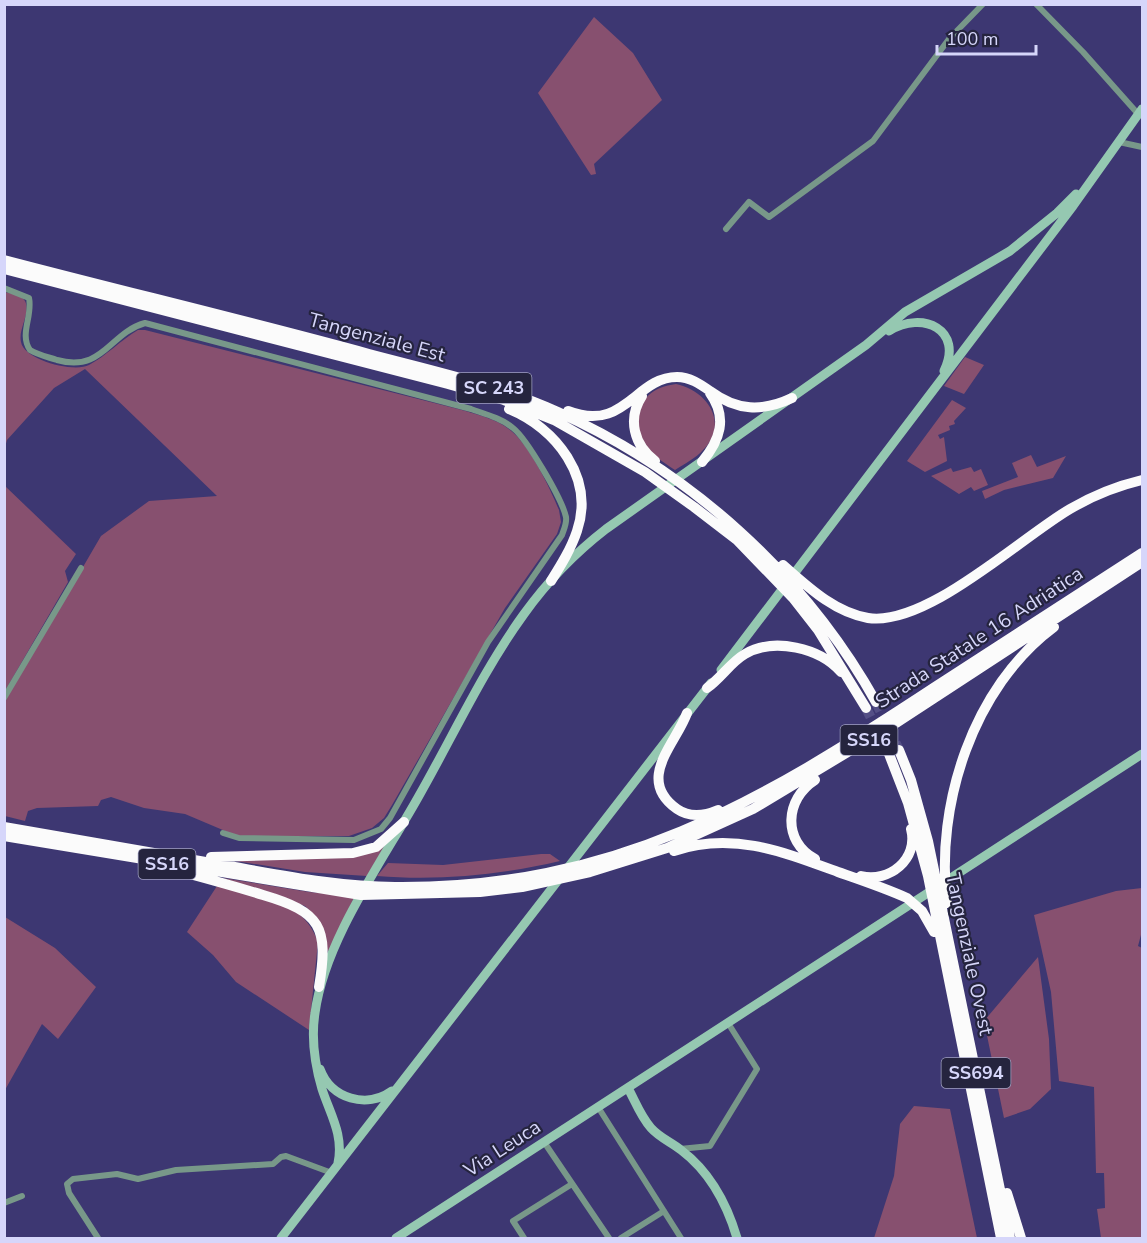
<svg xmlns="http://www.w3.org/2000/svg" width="1147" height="1243" viewBox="0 0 1147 1243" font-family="'Nunito Sans',sans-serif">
<rect width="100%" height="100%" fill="#3d3772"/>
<path fill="#87506f" d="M594 17 633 53 662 100 594 164 596 174 591 175 538 93Z
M5 292C12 294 21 294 25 301 31 313 18 329 21 342 24 360 74 373 89 365 106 356 121 340 138 330H145L458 409C475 414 495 418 510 430 529 444 550 488 559 510L561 522 557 534 505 608 392 805 384 818 372 828 349 836H237L185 814 144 808 111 797 101 800 98 806 37 808 28 811 25 821 5 816V701L101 536 149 501 217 496 85 369 54 388 7 440 5 447Z
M965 357 984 365 964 394 944 386Z
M676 384C707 390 730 424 703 450 696 458 684 464 675 470 663 462 646 452 640 438 638 435 639 428 638 424 637 399 653 387 676 384Z
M952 400 966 408 954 421 955 424 949 426 950 430 938 435 940 439 944 437 947 461 925 472 907 461Z
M1031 455 1037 467 1066 456 1053 478 1004 490 985 499 982 491 1018 477 1012 463Z
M971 467 974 472 981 469 988 485 974 491 971 487 959 494 931 476 951 468 953 472Z
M5 486 76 554 65 571 68 582 5 691Z
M384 847 367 876 305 872 236 861Z
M541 854H550L560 861C500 875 439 881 377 876L388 863 443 865Z
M223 878 309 892 355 896 328 952 315 916 305 906Z
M217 886C257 897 302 897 318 942L309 1030 236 982 213 955 187 932Z
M1142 888V931L1138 946 1142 948V1238H1101L1097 1209 1105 1208 1104 1173H1096L1094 1087 1059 1081 1051 992 1034 915 1116 891Z
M5 917 55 948 96 987 58 1039 42 1024 5 1090Z
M1038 957 1049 1039 1051 1089 1030 1109 1004 1118 984 1021Z
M914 1106 950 1109 977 1238H874L894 1176 900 1124Z"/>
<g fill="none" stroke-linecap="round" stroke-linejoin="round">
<path stroke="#544f86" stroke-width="10" stroke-dasharray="10 5" stroke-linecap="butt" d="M876 702 899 750
M866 708 889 754"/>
<path stroke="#789889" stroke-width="6" d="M1036 4 1083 52 1139 115
M1119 142 1142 147
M726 229 749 202 769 217 873 141 949 39 983 4
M4 288 29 298C33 316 19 334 30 350 38 355 48 357 57 360 103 373 109 333 145 323L471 409C485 414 501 418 513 428 527 439 562 499 566 517 567 523 564 529 562 535L488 642 390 818 381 829 354 840 239 838 223 833
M4 698 81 568
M598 1107 681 1238
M544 1142 609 1238
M680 1149 710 1146 757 1069 728 1023
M4 1203 22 1196
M98 1238 69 1193 67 1184 73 1179 117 1174 138 1179 176 1170 273 1164 281 1157 286 1156 332 1173
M524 1238 513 1221 572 1184
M621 1238 664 1211"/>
<path stroke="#95c8b1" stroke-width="9" d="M889 331C923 310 964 330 944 371
M721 670 1073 206 1142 109
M320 1069C331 1099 367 1109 392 1091
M628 1088C635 1101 641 1117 651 1128 660 1138 671 1142 681 1150 710 1172 727 1204 737 1238
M338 1163C344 1135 330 1114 322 1089 315 1065 311 1038 315 1013 325 939 384 859 420 794 454 734 484 669 524 614 547 582 575 553 606 529L866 345 905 312 1010 251 1057 213 1076 194
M281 1238 711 683
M396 1238 1142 754"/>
<path stroke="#fbfbfb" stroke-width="10" d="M4 260C126 292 248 321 369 354 433 371 498 385 558 412 691 472 805 575 876 702
M4 269 448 384 504 400 554 420 645 472 694 507 737 540 793 598 818 630 866 708
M642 396C627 419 634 445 655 461
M509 409C556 428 595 478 577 531 571 549 561 565 551 581
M568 411C625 433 635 377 677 377 690 377 700 384 710 391 737 411 762 412 792 398
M702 462C720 440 728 418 710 393
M783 565C808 587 834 612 868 618 926 627 1019 539 1070 509 1092 496 1117 486 1142 480
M707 688C721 678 731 662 745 654 774 637 820 648 841 672
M687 713C676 744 635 779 677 809 690 818 704 816 718 810
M899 750 911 780 928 841 1010 1238
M889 754 908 803 928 876 1001 1238
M815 780C785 799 782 841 815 859
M4 827C75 840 146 852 217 864 276 874 336 887 395 887 614 889 759 803 935 687 1004 642 1073 597 1142 553
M4 836 361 895 480 892 522 887 590 872 667 848 753 809 896 723 1142 562
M674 851C732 831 784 852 838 872 861 880 885 888 907 898L922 911 934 932
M211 857 353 853 376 847 404 822
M186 873C212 880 237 887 263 895 321 912 329 927 319 987
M861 876C889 883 919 859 911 829
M947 903C935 805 973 687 1054 627
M1007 1193 1021 1238"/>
</g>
<g text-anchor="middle" stroke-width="4.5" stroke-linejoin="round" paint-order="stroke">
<g fill="#25243e" stroke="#a1a1c2" stroke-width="1.5">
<rect x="456.5" y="373" width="75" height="30" rx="4.5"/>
<rect x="840.5" y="725" width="57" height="30" rx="4.5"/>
<rect x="138.5" y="849" width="57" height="30" rx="4.5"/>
<rect x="941.5" y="1058" width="69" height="30" rx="4.5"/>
</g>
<g font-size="18" font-weight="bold" fill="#d6d6fa">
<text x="494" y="394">SC 243</text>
<text x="869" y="746">SS16</text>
<text x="167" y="870">SS16</text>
<text x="976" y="1079">SS694</text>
</g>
<g font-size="20" fill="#d6d6fa" stroke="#25243e">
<text transform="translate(377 337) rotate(15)" y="7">Tangenziale Est</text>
<text transform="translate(979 637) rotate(-33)" y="7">Strada Statale 16 Adriatica</text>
<text transform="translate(970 954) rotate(78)" y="7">Tangenziale Ovest</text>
<text transform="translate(502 1148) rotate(-33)" y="7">Via Leuca</text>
</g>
</g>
<rect width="1147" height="1243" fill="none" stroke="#d6d6fa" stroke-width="12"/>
<path d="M937 45v9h99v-9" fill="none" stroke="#d6d6fa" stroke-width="3"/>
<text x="946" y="45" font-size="18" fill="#d6d6fa" stroke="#25243e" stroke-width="4.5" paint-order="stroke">100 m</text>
</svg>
